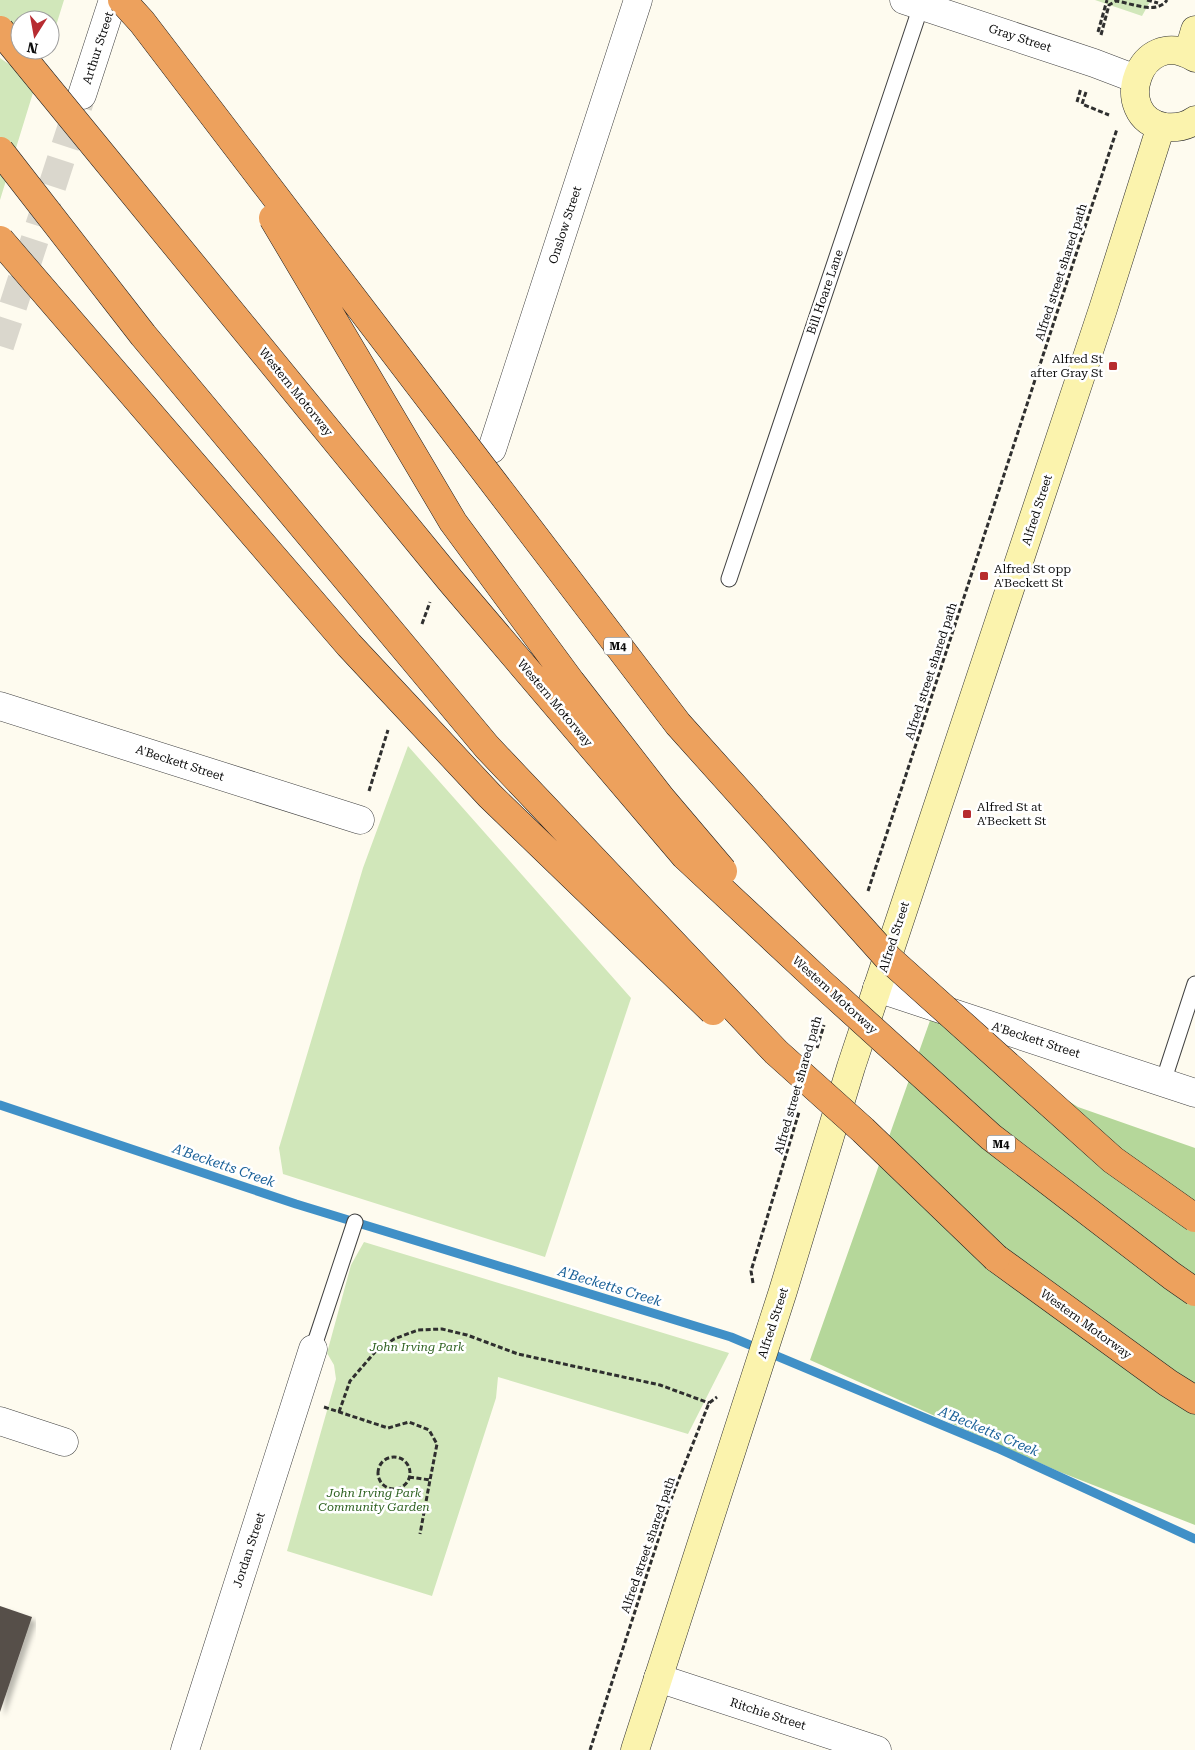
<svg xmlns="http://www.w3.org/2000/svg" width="1195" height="1750" viewBox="0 0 1195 1750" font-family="'Roboto Serif',serif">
<defs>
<filter id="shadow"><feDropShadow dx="4.5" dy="4.5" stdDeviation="2.5" flood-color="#0004"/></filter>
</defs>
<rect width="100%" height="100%" fill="#fefbef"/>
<path fill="#d1e7ba" d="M0 0H64L50 45V20H20V44L0 32Z
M1095 0H1151L1142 16Z
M0 58 36 83 0 200Z
M408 746 631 998 545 1257 283 1174 279 1148 363 868Z
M364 1242 729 1353 688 1434 498 1377 496 1398 432 1596 287 1551 336 1379 334 1365 327 1353 351 1265Z"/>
<path fill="#b5d79a" d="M932 1015 1078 1107 1195 1148V1525L1060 1472 810 1360Z"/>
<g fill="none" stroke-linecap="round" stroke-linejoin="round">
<path stroke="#4090c7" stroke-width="9" d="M0 1105 296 1204 731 1337 997 1448 1195 1539"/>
</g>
<path fill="#564f4a" filter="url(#shadow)" d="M0 1606 32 1617 0 1712Z"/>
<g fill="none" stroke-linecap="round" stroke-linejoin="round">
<path stroke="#dad7cd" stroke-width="28" stroke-dasharray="28 14" stroke-linecap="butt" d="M0 346 80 101"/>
<g stroke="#404040" stroke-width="17">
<path id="lane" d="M729 579 921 6
M1163 1082 1195 984
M313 1349 355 1222"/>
</g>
<g stroke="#404040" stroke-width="29">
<path id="street" d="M904 0 1094 63 1136 79
M82 95 113 0
M492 449 638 0
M0 706 360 820
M877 988 1195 1093
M0 1421 64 1442
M658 1678 877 1750
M185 1750 313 1349"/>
</g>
<g stroke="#2f2f2f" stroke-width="29">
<path id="secondary" d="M1188 54 1195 30
M1195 58C1139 23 1109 118 1165 127 1176 128 1186 127 1195 120
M635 1750 783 1291 851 1067 1103 309 1161 126"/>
</g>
<g stroke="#1e1e1e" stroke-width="29">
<path id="highway" d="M996 1258 1168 1383 1195 1400"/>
</g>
<path stroke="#2f2f2f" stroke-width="3" stroke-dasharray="5 2.5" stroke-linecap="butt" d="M1147 0 1158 3
M1098 32 1107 0
M1101 35 1109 5 1116 1C1131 3 1157 15 1167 0
M1086 92 1082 104 1109 115
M1077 102 1081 88
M422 624 430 602
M369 791 388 730
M868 891 1117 129
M817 1048 824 1025
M753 1283 751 1271 799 1112
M324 1407 388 1428 409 1422 429 1430 437 1444 430 1480
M339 1412 350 1381 375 1352 394 1339 418 1330 442 1329 467 1335 518 1354 660 1385 709 1403
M378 1473a16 16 0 1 1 32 0a16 16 0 1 1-32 0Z
M409 1477 430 1480 420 1534
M590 1750 673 1494 709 1403 717 1397"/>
<use href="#lane" stroke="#fff" stroke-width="15"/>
<use href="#street" stroke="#fff" stroke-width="28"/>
<use href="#secondary" stroke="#fbf3ad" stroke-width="28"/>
<use href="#highway" stroke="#eda15d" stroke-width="28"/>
<g stroke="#1e1e1e" stroke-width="29" stroke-linecap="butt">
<path id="highway-bridge" d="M122 0 142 22 678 724 888 958 1113 1160 1195 1218
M0 30 450 580 685 856 819 981 991 1137 1172 1276 1195 1292
M0 151 143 335 487 747 776 1052 863 1130 996 1258
M273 218 453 522 571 682 661 798 723 871
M0 240 349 645 490 796 713 1011"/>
</g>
<use href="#highway-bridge" stroke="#eda15d" stroke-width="28"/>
</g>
<g fill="#b72c31" stroke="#fff" stroke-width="2">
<rect x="1108" y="361" width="10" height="10" rx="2.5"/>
<rect x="979" y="571" width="10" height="10" rx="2.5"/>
<rect x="962" y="809" width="10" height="10" rx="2.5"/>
</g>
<g text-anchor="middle" stroke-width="5" stroke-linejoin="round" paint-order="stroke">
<g fill="#fff" stroke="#565656" stroke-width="1">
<rect x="604" y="637.5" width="28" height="17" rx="4"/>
<rect x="987" y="1135.5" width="28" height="17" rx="4"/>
</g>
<g font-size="11" font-weight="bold" fill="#0d0d0d">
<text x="618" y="650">M4</text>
<text x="1001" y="1148">M4</text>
</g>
<g font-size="12" fill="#0d0d0d" stroke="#fff">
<text transform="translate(1020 38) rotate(18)" y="4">Gray Street</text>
<text transform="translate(98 48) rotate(-72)" y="4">Arthur Street</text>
<text transform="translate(565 225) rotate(-72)" y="4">Onslow Street</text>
<text transform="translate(1061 272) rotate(-72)" y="4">Alfred street shared path</text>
<text transform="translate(825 292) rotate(-71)" y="4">Bill Hoare Lane</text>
<text transform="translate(296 392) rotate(51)" y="4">Western Motorway</text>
<text transform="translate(1037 510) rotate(-72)" y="4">Alfred Street</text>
<text transform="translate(931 671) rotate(-72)" y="4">Alfred street shared path</text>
<text transform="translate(555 703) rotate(50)" y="4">Western Motorway</text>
<text transform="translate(180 763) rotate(18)" y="4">A'Beckett Street</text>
<text transform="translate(894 937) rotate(-72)" y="4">Alfred Street</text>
<text transform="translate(835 995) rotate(42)" y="4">Western Motorway</text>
<text transform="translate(1036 1040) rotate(18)" y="4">A'Beckett Street</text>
<text transform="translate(798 1085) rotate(-74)" y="4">Alfred street shared path</text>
<text transform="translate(773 1323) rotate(-72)" y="4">Alfred Street</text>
<text transform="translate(1086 1324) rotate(36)" y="4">Western Motorway</text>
<text transform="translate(648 1545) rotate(-71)" y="4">Alfred street shared path</text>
<text transform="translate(249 1550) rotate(-72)" y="4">Jordan Street</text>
<text transform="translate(768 1714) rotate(18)" y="4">Ritchie Street</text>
</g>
<g font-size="12" fill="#0d0d0d" stroke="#fff" text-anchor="start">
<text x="1103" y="363" text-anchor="end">Alfred St<tspan x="1103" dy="14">after Gray St</tspan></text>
<text x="994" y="573">Alfred St opp<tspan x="994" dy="14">A'Beckett St</tspan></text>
<text x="977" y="811">Alfred St at<tspan x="977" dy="14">A'Beckett St</tspan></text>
</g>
<g font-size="12" font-style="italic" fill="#2e6221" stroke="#fff">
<text x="417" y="1351">John Irving Park</text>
<text x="374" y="1497">John Irving Park<tspan x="374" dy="14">Community Garden</tspan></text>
</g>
<g font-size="14" font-style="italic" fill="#1c6299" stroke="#fff">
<text transform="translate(224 1165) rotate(19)" y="5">A'Becketts Creek</text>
<text transform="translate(610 1286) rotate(17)" y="5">A'Becketts Creek</text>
<text transform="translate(989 1431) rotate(23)" y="5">A'Becketts Creek</text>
</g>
</g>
<g transform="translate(35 35) rotate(191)"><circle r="24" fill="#ffffff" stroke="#9e9e9e"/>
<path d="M0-4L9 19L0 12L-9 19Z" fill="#b72c31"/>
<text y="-8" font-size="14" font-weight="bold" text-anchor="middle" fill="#0d0d0d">N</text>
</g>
</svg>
